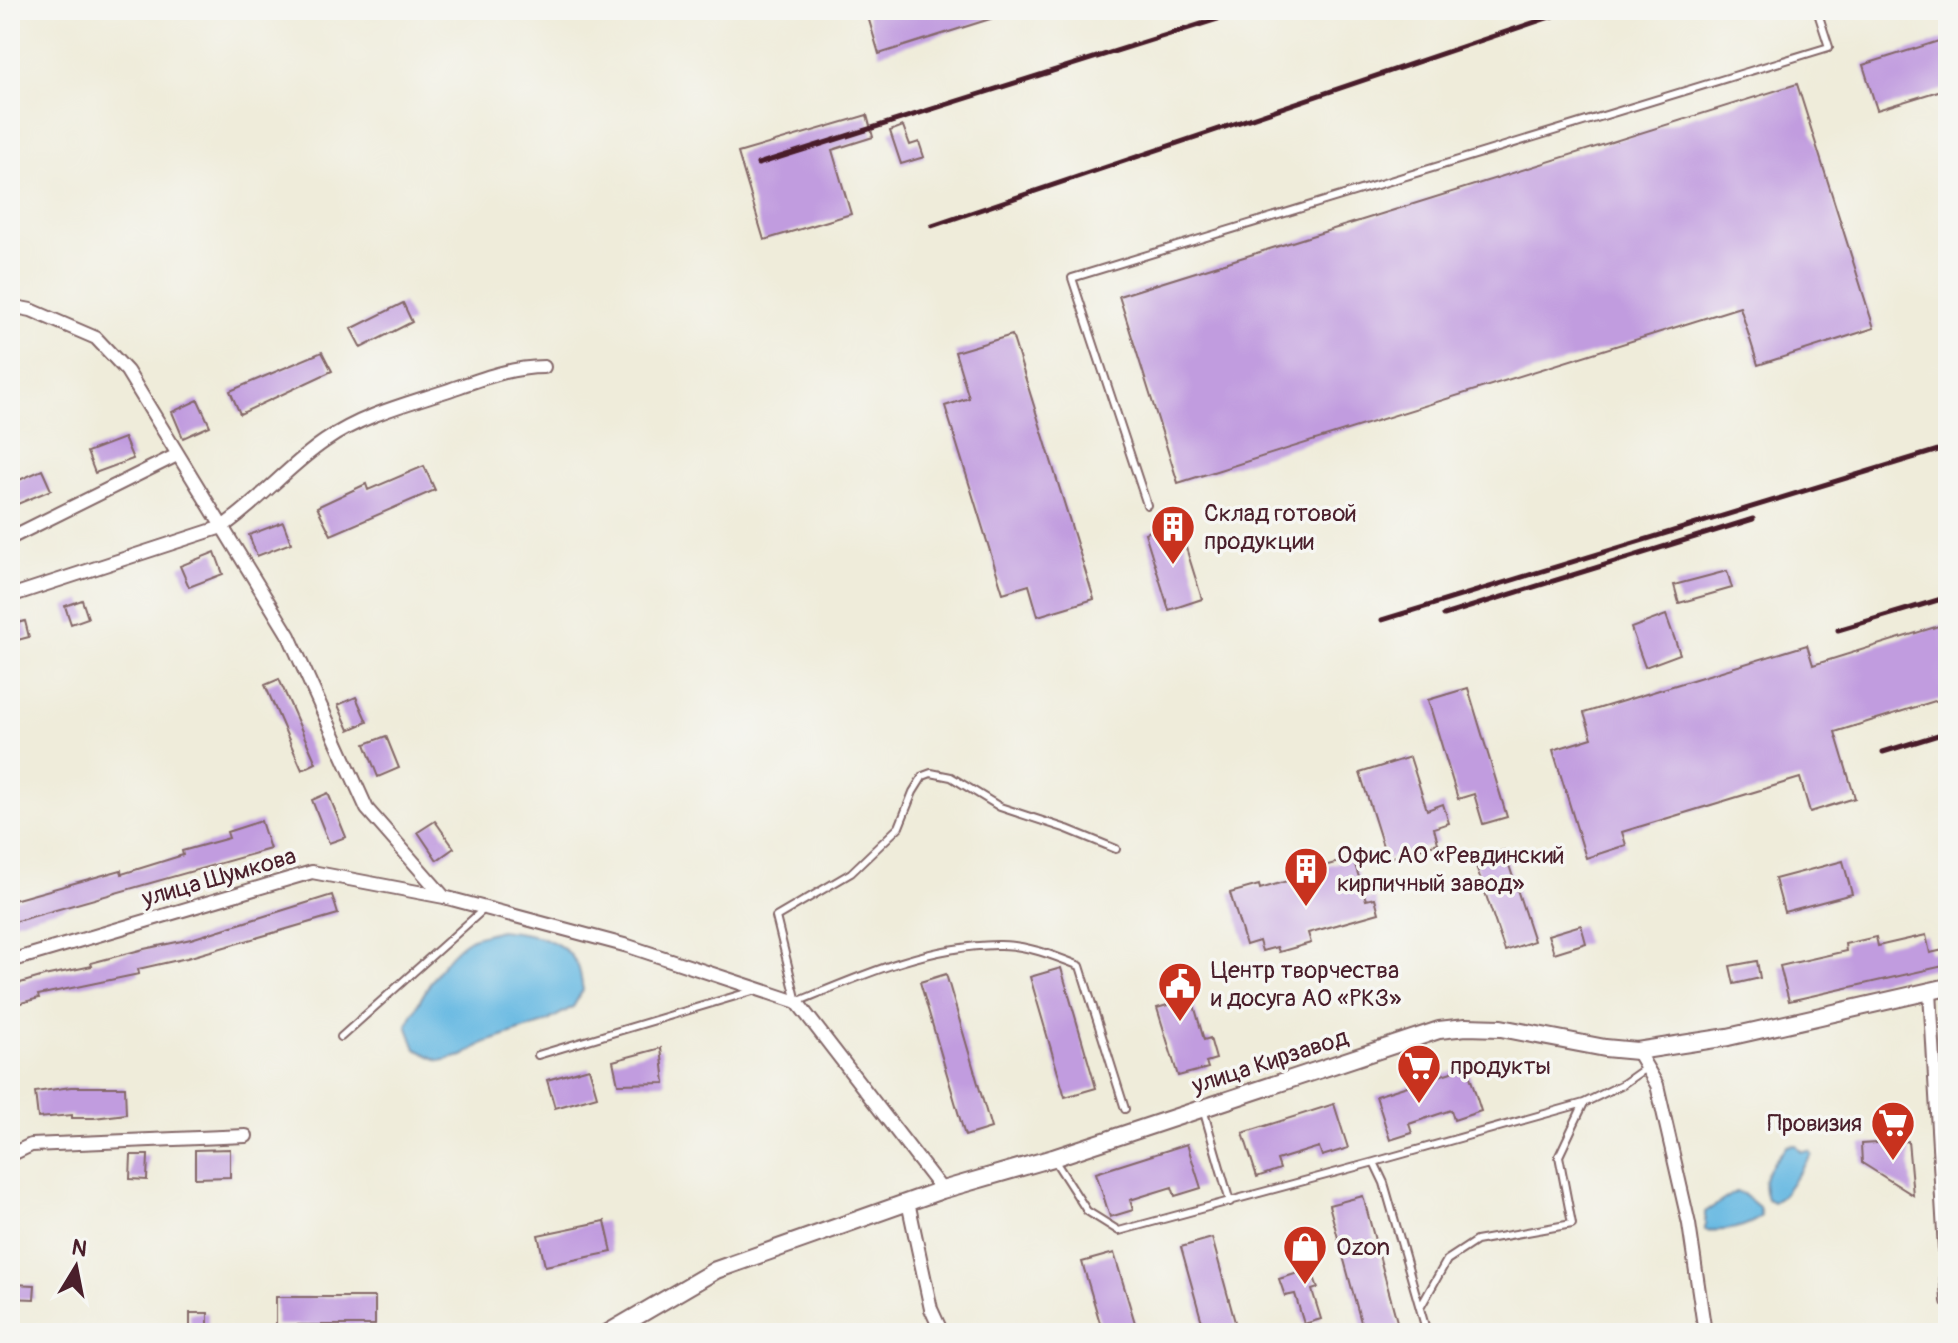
<svg xmlns="http://www.w3.org/2000/svg" width="1958" height="1343" viewBox="0 0 1958 1343" font-family="Pangolin,sans-serif">
<rect width="100%" height="100%" fill="#f6f6f2"/>
<filter id="ink" filterUnits="userSpaceOnUse"><feTurbulence type="fractalNoise" baseFrequency=".0125" numOctaves="2"/><feDisplacementMap in="SourceGraphic" scale="16" xChannelSelector="R" yChannelSelector="G"/><feConvolveMatrix kernelMatrix="1 2 1 2 8 2 1 2 1" color-interpolation-filters="sRGB"/></filter>
<filter id="wash" filterUnits="userSpaceOnUse"><feTurbulence type="fractalNoise" baseFrequency=".006" numOctaves="4" result="noise"/><feDisplacementMap in="SourceGraphic" scale="32" xChannelSelector="R" yChannelSelector="G"/><feGaussianBlur stdDeviation="1.8" result="paint"/><feColorMatrix in="noise" values="0 0 0 0 0 0 0 0 0 0 0 0 0 0 0 0 0 1.4 0 .05"/><feComposite in="paint" operator="in"/></filter>
<g filter="url(#wash)">
<rect width="100%" height="100%" fill="#efecda"/>
<path fill="#67b9e2" stroke="#586c86" stroke-width="2" d="M500 930C528 933 561 937 577 964 581 971 581 982 583 990L573 1007 544 1023 484 1043 463 1056 440 1061 416 1049 407 1025C421 998 443 954 470 939 478 935 491 933 500 930Z
M1796 1145 1802 1152 1810 1151 1812 1155 1781 1197 1773 1202 1767 1199C1758 1175 1773 1164 1787 1146Z
M1736 1192 1743 1194 1759 1207 1761 1216C1748 1228 1722 1232 1705 1230V1212Z"/>
<g id="blocks">
<path fill="#c19cdf" d="M866 10H1008L1009 13 879 54Z
M1948 38V88L1877 110 1863 65Z
M1797 84 1874 328 1758 365 1740 307 1178 483 1119 296Z
M867 115 873 137 832 150 851 214 764 240 738 153Z
M903 126 910 145 919 142 924 157 901 164 890 131Z
M403 303 412 322 361 348 351 329Z
M1012 335 1094 599 1038 616 1029 585 1003 593 945 406 969 398 955 352Z
M322 352 332 371 240 414 230 391Z
M198 400 210 426 183 438 172 412Z
M124 438 133 459 95 473 87 452Z
M424 466 435 490 331 535 317 507 366 484 368 490Z
M42 470 51 490 13 506 10 498V484Z
M283 522 291 543 257 556 249 535Z
M1178 522 1202 599 1169 610 1145 533Z
M215 552 223 574 189 587 180 566Z
M1727 571 1732 588 1679 603 1674 585Z
M82 600 88 618 71 624 65 606Z
M1666 615 1680 654 1645 667 1631 628Z
M25 621 29 637 10 642V625Z
M1948 623V697L1835 732 1855 798 1810 812 1800 778 1622 832 1626 845 1586 858 1553 750 1592 738 1584 713 1807 645 1813 665Z
M279 679 316 763 302 770 265 685Z
M1468 688 1507 817 1483 824 1474 794 1458 799 1428 700Z
M356 697 367 722 349 730 338 705Z
M386 736 399 768 378 777 365 744Z
M1410 757 1427 810 1443 804 1449 823 1434 828 1438 843 1387 859 1360 773Z
M328 793 346 837 329 843 312 800Z
M261 821 270 849 10 923V901L121 870 122 874 183 855 182 851 229 838 227 832Z
M435 821 454 848 437 860 418 832Z
M1504 850 1534 941 1505 951 1474 860Z
M1353 858 1366 900 1375 898 1379 913 1308 933 1311 943 1279 952 1277 947 1262 951 1259 941 1246 945 1230 893 1259 885 1260 889 1294 879 1292 875Z
M1843 861 1852 894 1784 912 1775 879Z
M332 895 338 914 187 958 138 969 139 974 38 995 39 998 10 1006V986L44 976 92 966 91 963 144 949 191 939Z
M1581 925 1586 943 1554 953 1548 935Z
M1926 935 1930 953 1948 949V965L1789 1001 1780 966 1846 951 1845 944 1876 937 1878 946Z
M1757 961 1760 978 1734 984 1730 966Z
M1061 968 1096 1088 1065 1097 1030 977Z
M946 974 991 1128 965 1136 920 982Z
M1192 998 1204 1040 1210 1038 1216 1059 1206 1062 1208 1068 1178 1076 1157 1008Z
M661 1048 665 1083 618 1084 613 1061Z
M1467 1067 1481 1111 1454 1120 1451 1110 1409 1124 1412 1133 1390 1140 1376 1096Z
M589 1068 597 1096 555 1108 547 1080Z
M71 1087H125L126 1114 94 1118H72V1115L38 1118 35 1092Z
M1334 1104 1348 1148 1322 1156 1319 1147 1277 1160 1280 1169 1257 1177 1243 1133Z
M1908 1141 1913 1195 1862 1163 1861 1144Z
M1187 1144 1201 1188 1175 1196 1172 1187 1130 1200 1133 1210 1110 1217 1096 1173Z
M230 1149V1177L195 1178V1150Z
M131 1155H148L147 1180 130 1179Z
M1363 1196 1399 1329 1384 1333H1364L1329 1205Z
M605 1221 612 1252 545 1266 538 1235Z
M1212 1238 1238 1333H1205L1181 1247Z
M1114 1253 1138 1333H1103L1082 1262Z
M1311 1269 1318 1288 1312 1290 1321 1319 1304 1324 1295 1294 1285 1296 1279 1279Z
M10 1284 35 1285 34 1299 10 1298Z
M276 1297H375V1325H276Z
M190 1313H208V1333H190Z"/>
</g>
</g>
<g filter="url(#ink)">
<use href="#blocks" fill-opacity="0" stroke="#846768" stroke-width="2"/>
<g fill="none" stroke-linecap="round" stroke-linejoin="round">
<g stroke="#846768" stroke-width="10">
<path id="service" d="M1147 505 1072 278 1829 47 1817 10
M1116 849 1067 829 1000 807 951 777 931 773 923 776 913 792 899 827 851 873 776 917 797 1002C860 976 927 946 997 945 1025 944 1055 956 1080 966L1125 1109
M341 1037 484 909
M538 1055 756 990
M1203 1109 1230 1202
M1053 1158 1087 1211 1119 1231 1374 1162 1384 1183 1427 1333
M1374 1162 1584 1103
M1420 1308 1447 1260 1476 1241 1572 1224 1559 1156 1584 1103 1623 1084 1647 1067"/>
</g>
<g stroke="#846768" stroke-width="16">
<path id="minor" d="M10 306 31 310 96 338 127 371 289 636 367 809 444 897
M10 538 177 455
M10 596 222 527C260 501 288 466 325 441 361 416 403 405 443 392 476 381 509 367 544 367
M10 961 312 872 444 897 628 946 797 1002 942 1190
M1930 992 1948 1301
M1637 1051 1657 1085 1689 1224 1705 1333
M10 1155 31 1145 246 1136
M908 1202 931 1309 942 1333"/>
</g>
<g stroke="#846768" stroke-width="20">
<path id="tertiary" d="M608 1333 716 1270 942 1190 1053 1158 1439 1030 1466 1027 1501 1028 1605 1048 1637 1051 1728 1037 1948 987"/>
</g>
<use href="#service" stroke="#fff" stroke-width="6"/>
<use href="#minor" stroke="#fff" stroke-width="12"/>
<use href="#tertiary" stroke="#fff" stroke-width="16"/>
<path stroke="#4a1f2b" stroke-width="5" d="M758 164 1246 10
M932 226 1571 10
M1444 615 1753 519
M1382 620 1948 447
M1838 630 1948 597
M1883 752 1948 732"/>
</g>
</g>
<defs>
<g id="building-pin" transform="scale(2.3)"><path d="M0 17L-7.5 6A9.5 9.5 0 1 1 7.5 6Z" fill="#c8321e" stroke="#f6f6f2"/><path d="M-4-6H4V6H1V3H-1V6H-4ZM-2.5-4.3h1.7v1.8h-1.7ZM.8-4.3h1.7v1.8H.8ZM-2.5-1h1.7V.8h-1.7ZM.8-1h1.7V.8H.8Z" fill="#fff"/></g>
<g id="civic-pin" transform="scale(2.3)"><path d="M0 17L-7.5 6A9.5 9.5 0 1 1 7.5 6Z" fill="#c8321e" stroke="#f6f6f2"/><path d="M-.6-6.5H3V-4.5H.6V-3L4-1V1h2V6H-6V1h2V-1L-.6-3ZM-1.2 2.5V6h2.4V2.5Z" fill="#fff"/></g>
<g id="supermarket-pin" transform="scale(2.3)"><path d="M0 17L-7.5 6A9.5 9.5 0 1 1 7.5 6Z" fill="#c8321e" stroke="#f6f6f2"/><path d="M-6-5.5h2.5l.6 2H6L4.5 2H-2.5L-4.4-4H-6ZM-1.5 3.2a1.3 1.3 0 1 0 .1 0ZM3 3.2a1.3 1.3 0 1 0 .1 0Z" fill="#fff"/></g>
<g id="shop-pin" transform="scale(2.3)"><path d="M0 17L-7.5 6A9.5 9.5 0 1 1 7.5 6Z" fill="#c8321e" stroke="#f6f6f2"/><path d="M-5-2.5h2.3a2.7 3.5 0 0 1 5.4 0H5L5.5 6h-11ZM-1.5-2.5h3a1.5 2.3 0 0 0-3 0Z" fill="#fff"/></g>
</defs>
<g fill-rule="evenodd">
<use href="#building-pin" x="1173" y="527"/>
<use href="#building-pin" x="1306" y="869"/>
<use href="#civic-pin" x="1180" y="984"/>
<use href="#supermarket-pin" x="1419" y="1066"/>
<use href="#supermarket-pin" x="1893" y="1123"/>
<use href="#shop-pin" x="1305" y="1247"/>
</g>
<g text-anchor="middle" stroke-width="7" stroke-linejoin="round" paint-order="stroke">
<g font-size="24" fill="#4a1f2b" stroke="#f6f6f2" text-anchor="start">
<text x="1204" y="521">Склад готовой<tspan x="1204" dy="28">продукции</tspan></text>
<text x="1337" y="863">Офис АО «Ревдинский<tspan x="1337" dy="28">кирпичный завод»</tspan></text>
<text x="1211" y="978">Центр творчества<tspan x="1211" dy="28">и досуга АО «РКЗ»</tspan></text>
<text x="1450" y="1074">продукты</text>
<text x="1862" y="1131" text-anchor="end">Провизия</text>
<text x="1336" y="1255">Ozon</text>
</g>
<g font-size="24" fill="#4a1f2b" stroke="#f6f6f2">
<text transform="translate(219 877) rotate(-16)" y="8">улица Шумкова</text>
<text transform="translate(1270 1061) rotate(-18)" y="8">улица Кирзавод</text>
</g>
</g>
<rect width="1958" height="1343" fill="none" stroke="#f6f6f2" stroke-width="40"/>
<g transform="translate(76 1267) rotate(10)" stroke="#f6f6f2" stroke-width="6" paint-order="stroke">
<path d="M0-6L14 30L0 20L-14 30Z" fill="#4a1f2b"/>
<text y="-12" font-size="22" font-weight="bold" text-anchor="middle" fill="#4a1f2b">N</text>
</g>
</svg>
